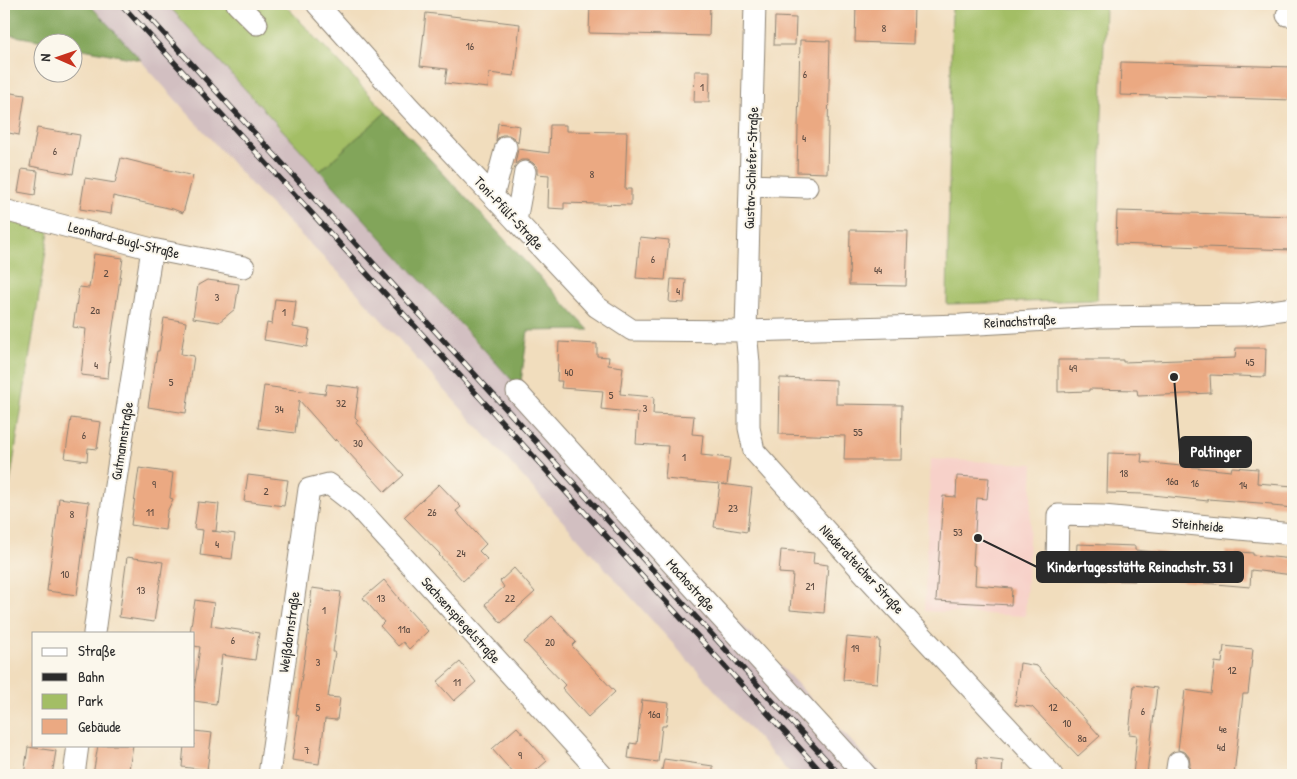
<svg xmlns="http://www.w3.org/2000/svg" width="1297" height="779" viewBox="0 0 1297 779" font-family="'Patrick Hand',sans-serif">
<rect width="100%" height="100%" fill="#fbf7ec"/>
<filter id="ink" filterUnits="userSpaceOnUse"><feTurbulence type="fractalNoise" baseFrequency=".02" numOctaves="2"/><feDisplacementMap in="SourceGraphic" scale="10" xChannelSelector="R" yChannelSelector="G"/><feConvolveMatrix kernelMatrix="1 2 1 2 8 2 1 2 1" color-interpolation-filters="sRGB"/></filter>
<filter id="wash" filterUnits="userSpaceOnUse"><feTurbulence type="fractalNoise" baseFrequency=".0096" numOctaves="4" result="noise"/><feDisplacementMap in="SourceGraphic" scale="20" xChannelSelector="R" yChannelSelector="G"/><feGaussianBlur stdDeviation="1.12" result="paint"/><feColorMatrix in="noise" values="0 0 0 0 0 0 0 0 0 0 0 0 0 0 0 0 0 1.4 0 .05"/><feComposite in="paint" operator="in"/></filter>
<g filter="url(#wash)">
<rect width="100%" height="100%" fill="#f1ddbd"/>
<path fill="#f7d1c9" d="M931 459 1033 464 1025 616 924 611Z"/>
<path fill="#d2bfc1" d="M90 4H167L476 342 883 775H791L342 276 258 192Z"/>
<path fill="#a3be65" stroke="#677448" d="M167 4H284L386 112 320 171Z
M952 4H1105L1097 300 947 304Z
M4 220 49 231 4 522Z"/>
<path fill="#82a55a" stroke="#566842" d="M4 4H89L141 60 73 47 72 42H49L4 34Z
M386 112 589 330 528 331 520 389 320 171Z"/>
<g id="blocks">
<path fill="#eba982" d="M590 4H710L709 36 589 33Z
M856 4H914L913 44 855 42Z
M426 13 520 24 514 76 489 73 488 88 445 83 447 69 420 66Z
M775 17 796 18 795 45H774Z
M800 40 830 41 827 173 797 172Z
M1121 62 1293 67V100L1120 95Z
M695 71H710L709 102H694Z
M4 92 25 95 19 135 4 132Z
M498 123 520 126 518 143 514 138 509 135H502L498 138 496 141Z
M550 125H566V131L627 132 625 189H631V205L564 203V209L548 208 549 175 537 174V167L533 163 528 160H521L515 164 518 149 549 153Z
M37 128 80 135 73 174 30 166Z
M121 158 193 176 183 213 173 209 113 196 111 214 80 209 85 178 115 183Z
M22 169 38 171 35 195 18 192Z
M1117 211 1293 216 1292 250 1116 244Z
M850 230 908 231 906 286 849 285Z
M640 237 669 240 665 280 636 278Z
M94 254 123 258 109 354 110 355 108 378 81 375 86 329 73 327 79 287 89 288Z
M671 279 686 280 684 303 669 302Z
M207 280 239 284 235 309 219 322 193 318 198 285Z
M275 299 296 301 293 327 310 330 307 347 264 340 267 323 272 324Z
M164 318 186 322 181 354 194 356 186 413 148 407 157 351H159Z
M559 342 597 344V356L609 357 608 365 623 367 620 394 654 397 653 414 694 416 692 434 703 435 701 455 730 458 727 485 722 484 752 488 747 532 714 527 720 484 665 479 668 446 636 444 638 413 601 409 603 391 561 388 562 381H557Z
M1236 348H1266L1265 377 1210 375 1211 393 1138 396 1137 390 1089 389V391L1058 392V360H1123V362L1235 358Z
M780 378 836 380V404L902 405 901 460H844L845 436 779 434Z
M327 384 359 388 355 417 358 420 356 423 404 475 385 492 336 439 335 441 299 400 295 433 258 428 264 386 325 394Z
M71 418 101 422 97 449 88 448 87 461 65 458Z
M1108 453 1142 454 1141 462 1231 471 1232 467 1258 469 1257 483 1293 486V508L1272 506V504L1208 499V501L1143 494 1107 493Z
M139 468 173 473 170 498 173 499 167 512 165 530 131 525Z
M248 475 288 480 284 506 244 501Z
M957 476 989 478 987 499 977 498 973 565 976 566 975 585 1012 588 1011 605 936 601 943 496 956 497Z
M439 484 461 507 456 511 486 544 479 551 487 559 463 581 439 555 440 554 404 517Z
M59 498 89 502 77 595 47 591Z
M198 502 219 504 216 531H212L235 534 232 559 200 555 203 530 194 529Z
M1077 544 1135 546V550L1226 559V551L1253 553V555L1293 559V575L1251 570 1250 587 1135 577V581L1040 579 1041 562H1044L1046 568 1050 572 1056 574 1063 573 1068 568 1070 562H1076Z
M781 550 814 553 813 563 828 565 824 613 790 610 793 574 779 573Z
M127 557 163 562 154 622 119 617Z
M514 568 535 592 501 623 485 604 504 587 500 581Z
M384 580 399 598H398L428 631 409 649 403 642 398 646 380 626 384 622 363 598Z
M312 588 341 592 333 652H335L328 697 340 698 337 720 325 719 319 764 292 760 299 716 296 715 309 628 308 627Z
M195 600 214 603 211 626 259 633 255 660 222 655 216 704 194 701V690L200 647 194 646V633H190Z
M552 616 576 642 572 646 615 692 588 717 562 688 565 685 524 642Z
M847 637 880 640 877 683 843 680Z
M1224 646 1253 649 1248 694H1243L1234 775H1189L1190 764 1189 757 1185 752 1178 750 1185 690 1211 694 1215 662 1222 663Z
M460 662 476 682 454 701 437 682Z
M1020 663 1037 666 1100 736 1078 756 1032 707 1015 705Z
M1134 685 1157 688 1147 775H1133L1137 735 1129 734Z
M642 700 669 703 666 726H662L658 762 628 758 630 743 637 744Z
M517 727 547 761 531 775H515L492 749Z
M194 731 212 733 207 770 182 767 184 745H194Z
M98 745H133L128 775H93Z
M28 747 56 751 52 775H24Z
M977 758 1003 761 1002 775H976Z
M664 759 713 766V775H661Z"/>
</g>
</g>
<g filter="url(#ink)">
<use href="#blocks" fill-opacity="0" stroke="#8e8474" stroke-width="1"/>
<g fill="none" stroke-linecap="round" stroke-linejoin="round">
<g stroke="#8e8474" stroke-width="23">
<path id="minor" d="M237 4 257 24
M317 4 409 107 597 307 632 330 746 331 961 325 1100 317 1243 315 1293 308
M755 4 746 331 749 363V428L754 451 872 582 1052 775
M1287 15H1293
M750 185 807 187
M493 196 506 147
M4 210 152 249 244 267
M516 221 525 172
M517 392 704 599 866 775
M1057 562 1058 515 1103 516 1293 534
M94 633 107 537 152 249
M74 775 78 745
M269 775 309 489 329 484 356 505 602 775
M1176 775 1178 762"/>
</g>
<use href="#minor" stroke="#fff" stroke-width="21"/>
<g stroke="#2b2b2b" stroke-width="5.5">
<path id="rail" d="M121 4 824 775
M137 4 840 775"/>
</g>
<use href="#rail" stroke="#fbf7ec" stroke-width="4" stroke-dasharray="11" stroke-linecap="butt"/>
</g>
</g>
<g text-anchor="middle" stroke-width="4" stroke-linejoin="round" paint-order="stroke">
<g font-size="11" fill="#5b4a41">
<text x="884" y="32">8</text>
<text x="470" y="50">16</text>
<text x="805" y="78">6</text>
<text x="702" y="91">1</text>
<text x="804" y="142">4</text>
<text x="55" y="155">6</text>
<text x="592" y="178">8</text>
<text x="653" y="263">6</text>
<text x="878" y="274">44</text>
<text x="106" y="277">2</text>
<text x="678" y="295">4</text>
<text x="217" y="301">3</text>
<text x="95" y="314">2a</text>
<text x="284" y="316">1</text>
<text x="1250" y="366">45</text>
<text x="96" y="369">4</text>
<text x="1073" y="372">49</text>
<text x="569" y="376">40</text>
<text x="171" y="386">5</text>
<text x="611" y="399">5</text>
<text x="341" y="407">32</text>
<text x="645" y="412">3</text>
<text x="279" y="413">34</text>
<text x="858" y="436">55</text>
<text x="84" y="439">6</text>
<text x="358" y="447">30</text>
<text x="684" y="461">1</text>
<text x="1124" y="477">18</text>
<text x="1172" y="485">16a</text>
<text x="1195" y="487">16</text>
<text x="154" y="488">9</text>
<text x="1243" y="489">14</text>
<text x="266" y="495">2</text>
<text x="733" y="512">23</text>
<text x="150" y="516">11</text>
<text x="432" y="516">26</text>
<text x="72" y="518">8</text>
<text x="958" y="536">53</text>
<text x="217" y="548">4</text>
<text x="461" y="557">24</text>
<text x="65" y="578">10</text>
<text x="810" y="590">21</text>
<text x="141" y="594">13</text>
<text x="381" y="602">13</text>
<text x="510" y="602">22</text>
<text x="324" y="614">1</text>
<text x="404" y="633">11a</text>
<text x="233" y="644">6</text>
<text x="550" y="646">20</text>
<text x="855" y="652">19</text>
<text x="318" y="666">3</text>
<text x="1232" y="674">12</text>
<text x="457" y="686">11</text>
<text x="318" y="711">5</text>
<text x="1053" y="711">12</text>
<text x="1143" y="715">6</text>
<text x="654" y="718">16a</text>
<text x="1067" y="727">10</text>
<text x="1223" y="733">4e</text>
<text x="1082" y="742">8a</text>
<text x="1221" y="751">4d</text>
<text x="307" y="754">7</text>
<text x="520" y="759">9</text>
</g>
<g font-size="14" fill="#2b2b2b" stroke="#fbf7ec">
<text transform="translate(751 168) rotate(-88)" y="5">Gustav-Schiefer-Straße</text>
<text transform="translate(509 213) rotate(47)" y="5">Toni-Pfülf-Straße</text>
<text transform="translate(124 240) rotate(14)" y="5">Leonhard-Bugl-Straße</text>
<text transform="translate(1020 321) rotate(-3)" y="5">Reinachstraße</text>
<text transform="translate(122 441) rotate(-81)" y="5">Gutmannstraße</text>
<text transform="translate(1198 525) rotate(5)" y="5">Steinheide</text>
<text transform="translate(862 569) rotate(47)" y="5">Niederalteicher Straße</text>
<text transform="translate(691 585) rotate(48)" y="5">Mochostraße</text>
<text transform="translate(461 620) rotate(48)" y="5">Sachsenspiegelstraße</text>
<text transform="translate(289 632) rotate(-82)" y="5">Weißdornstraße</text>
</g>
</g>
<path fill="none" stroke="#2b2b2b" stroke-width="2" d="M1174 377L1180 452M978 538L1037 567"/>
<g fill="#2b2b2b" stroke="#fbf7ec" stroke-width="2">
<circle cx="1174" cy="377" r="5"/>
<circle cx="978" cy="538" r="5"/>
</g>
<g fill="#2b2b2b" stroke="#2b2b2b" stroke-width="2">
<rect x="1180" y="437" width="71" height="30" rx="5"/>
<rect x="1037" y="552" width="206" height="30" rx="5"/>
</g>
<g font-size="15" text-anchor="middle" font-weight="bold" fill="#fff">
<text x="1216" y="457">Poltinger</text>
<text x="1140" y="572">Kindertagesstätte Reinachstr. 53 I</text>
</g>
<rect width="1297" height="779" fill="none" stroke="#fbf7ec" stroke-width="20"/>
<rect x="32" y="632" width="162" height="115" fill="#fbf7ec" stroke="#a8a59f"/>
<rect x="42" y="648" width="25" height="8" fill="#ffffff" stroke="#a8a59f"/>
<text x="78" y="656" font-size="15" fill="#2b2b2b">Straße</text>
<rect x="42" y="673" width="25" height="8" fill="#2b2b2b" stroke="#a8a59f"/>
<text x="78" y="682" font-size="15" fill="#2b2b2b">Bahn</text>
<rect x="42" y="694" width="25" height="15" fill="#a3be65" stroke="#a8a59f"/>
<text x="78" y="706" font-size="15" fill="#2b2b2b">Park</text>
<rect x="42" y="719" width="25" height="15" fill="#eba982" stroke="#a8a59f"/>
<text x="78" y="732" font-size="15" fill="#2b2b2b">Gebäude</text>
<g transform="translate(58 58) rotate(272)"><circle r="24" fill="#fbf7ec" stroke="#a8a59f"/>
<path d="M0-4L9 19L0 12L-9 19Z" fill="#c8321e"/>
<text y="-8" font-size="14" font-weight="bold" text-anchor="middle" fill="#2b2b2b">N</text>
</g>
</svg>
